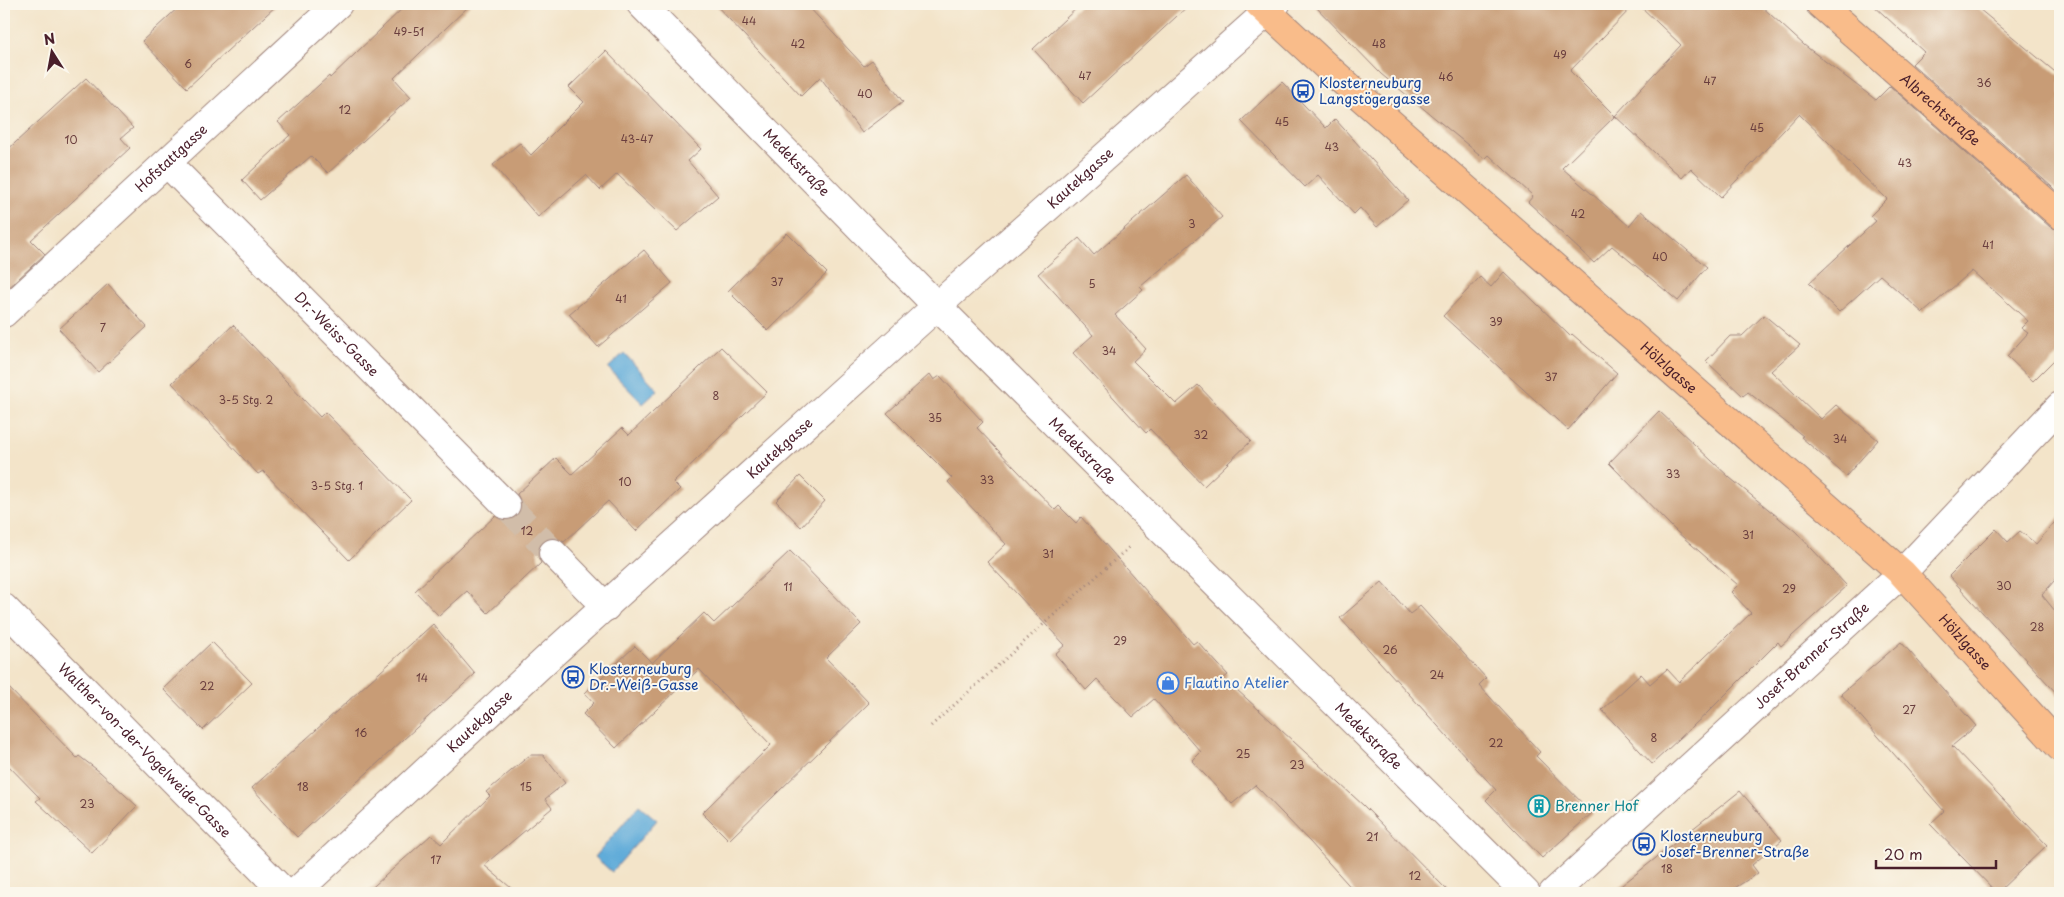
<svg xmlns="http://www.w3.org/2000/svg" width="2064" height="897" viewBox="0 0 2064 897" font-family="'Playpen Sans',sans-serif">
<rect width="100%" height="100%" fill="#fbf7ec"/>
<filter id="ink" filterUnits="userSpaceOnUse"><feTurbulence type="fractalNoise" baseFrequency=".02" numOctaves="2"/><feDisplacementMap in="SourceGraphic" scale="10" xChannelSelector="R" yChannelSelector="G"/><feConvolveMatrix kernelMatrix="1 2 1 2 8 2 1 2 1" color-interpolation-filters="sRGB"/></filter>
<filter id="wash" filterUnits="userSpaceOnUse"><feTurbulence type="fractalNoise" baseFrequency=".0096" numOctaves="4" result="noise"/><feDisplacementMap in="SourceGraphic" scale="20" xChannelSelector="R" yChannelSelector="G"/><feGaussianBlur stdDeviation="1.12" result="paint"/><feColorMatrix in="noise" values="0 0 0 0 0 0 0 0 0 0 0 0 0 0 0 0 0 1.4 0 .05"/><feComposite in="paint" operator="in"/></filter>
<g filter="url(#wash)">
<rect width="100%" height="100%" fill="#f3e4c9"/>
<path fill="#61acd9" stroke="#566682" d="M624 353 658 390 643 404 608 368Z
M639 805 657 820 612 872 595 857Z"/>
<g id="blocks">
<path fill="#c89c76" d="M182 4H278L187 88 142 41Z
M407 4H471L394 78 411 97 328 173 311 156 260 200 242 180 290 135 278 122 329 76 330 78Z
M715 4H806L864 66 872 60 903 102 862 133 820 77 801 96Z
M1081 4H1190L1083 103 1033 49Z
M1313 4H1635L1570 71 1615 116 1562 168 1629 226 1641 211 1707 267 1678 301 1612 246 1594 263 1528 202 1533 196 1489 155 1485 159 1381 74Z
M1638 4H1759L1804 45 1876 100 1890 86 2050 227 2060 230V358L2058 356 2033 381 2007 356 2028 333 2021 328 2028 321 1972 271 1923 313 1880 275 1839 312 1809 283 1876 221 1870 216 1887 199 1799 114 1721 197 1691 168 1682 178 1615 116 1681 45Z
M1872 4H1973L2060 76V194L1912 64 1924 52Z
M606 51 701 149 688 161 718 196 677 231 617 174 600 190 586 175 538 217 493 165 520 143 531 155 584 102 569 87Z
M86 78 133 128 121 138 130 148 31 240 45 254 4 292V153Z
M1282 82 1326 128 1335 119 1408 200 1377 227 1360 208 1354 214 1318 175 1305 187 1241 121Z
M1186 175 1222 217 1140 287 1143 290 1115 315 1146 349 1133 361 1176 404 1198 385 1251 441 1204 486 1150 429 1146 433 1073 353 1093 335 1038 274 1079 238 1094 255Z
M787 233 827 273 768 331 728 291Z
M644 250 672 283 598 347 569 314Z
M1504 272 1570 336 1572 334 1617 373 1568 430 1443 316 1480 277 1491 287Z
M108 284 147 327 98 372 59 329Z
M1764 315 1800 345 1771 371 1821 419 1836 405 1878 440 1846 476 1801 437 1803 436 1748 392 1743 396 1706 361 1730 336H1742Z
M233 325 320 417 325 412 411 500 349 560 263 471 258 474 172 383Z
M721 347 767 392 673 482 680 489 636 531 608 501 564 542 557 538H549L542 542 538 549V557L541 563 488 613 467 591 439 616 415 591 495 516 502 520H509L517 516 521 509V502L517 494 556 458 572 474 622 428 629 435Z
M930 374 934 380 940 376 983 422 977 428 1055 510 1059 506 1076 523 1081 517 1193 644 1197 641 1228 675 1224 678 1363 805 1450 893H1356L1310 842 1255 785 1232 804 1192 761 1201 752 1154 699 1133 717 1097 679 1086 690 1055 654 1065 645 987 562 1006 544 948 482 952 478 887 413Z
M1659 411 1730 478 1795 531 1847 586 1781 646 1778 642 1707 713 1652 764 1602 710 1641 674 1650 684 1667 669 1679 682 1751 613 1731 592 1738 585 1676 531 1609 463Z
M800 476 825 501 801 527 776 501Z
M2060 516V574L2042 595 2060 617V697L1949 576 1996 529 2008 542 2020 531 2036 544Z
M790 551 861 624 826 658 869 703 729 840 702 813 771 745 699 669 616 748 583 714 594 703 585 693 635 646 652 663 704 613 714 623Z
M1382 582 1410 614 1420 606 1486 678 1479 685 1540 752 1536 756 1592 813 1542 858 1486 800 1496 790 1340 618Z
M433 624 475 674 297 837 252 788Z
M212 642 252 683 203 730 163 689Z
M1901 642 1976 726 1952 746 2047 845 1997 893 1930 824 1944 811 1841 694Z
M4 683 77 758 79 756 100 772 137 806 92 853 36 801 40 798 4 761Z
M530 755H543L565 783 545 799 552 808 484 865 517 893H366L431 835 441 844 490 796 486 792Z
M1740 791 1782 840 1752 865 1758 873 1727 893H1612Z"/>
</g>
</g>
<g filter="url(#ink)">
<use href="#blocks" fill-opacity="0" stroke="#9e827a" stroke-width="1"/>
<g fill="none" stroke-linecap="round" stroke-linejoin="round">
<path stroke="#d1bda9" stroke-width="28" stroke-dasharray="28 14" stroke-linecap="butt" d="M506 505 553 553"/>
<g stroke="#9e827a" stroke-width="30">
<g id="minor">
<path id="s1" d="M641 4 937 306 1526 893"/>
<path id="s2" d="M167 163 506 505"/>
<path id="s3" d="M4 313 338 4"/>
<path d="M553 553 606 607"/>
<path id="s4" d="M4 608 285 893"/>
<path id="s5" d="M295 893 549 657 937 306 1276 4"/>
<path id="s6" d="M1553 893 1902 573 2060 406"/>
</g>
</g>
<g stroke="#9e827a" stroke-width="30">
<g id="primary">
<path id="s7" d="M1259 4 1328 68 1902 573 2060 747"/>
<path id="s8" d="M1820 4 2060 215"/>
</g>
</g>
<path stroke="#9e827a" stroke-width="3" stroke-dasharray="1 4" stroke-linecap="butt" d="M931 726 1129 547"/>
<use href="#minor" stroke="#fff" stroke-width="28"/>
<use href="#primary" stroke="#f9bc8a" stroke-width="28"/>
</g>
</g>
<defs>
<g id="bus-ring" transform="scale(1.125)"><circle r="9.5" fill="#fbf7ec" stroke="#1a4fb4" stroke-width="1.5"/><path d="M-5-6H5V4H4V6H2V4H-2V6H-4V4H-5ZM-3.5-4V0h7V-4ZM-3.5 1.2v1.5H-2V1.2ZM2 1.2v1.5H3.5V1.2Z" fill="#1a4fb4"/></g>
<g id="shop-ring" transform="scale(1.125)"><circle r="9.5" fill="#fbf7ec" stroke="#3f7fe0" stroke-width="1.5"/><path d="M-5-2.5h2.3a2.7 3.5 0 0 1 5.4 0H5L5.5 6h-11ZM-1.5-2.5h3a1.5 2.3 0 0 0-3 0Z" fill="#3f7fe0"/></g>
<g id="building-ring" transform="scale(1.125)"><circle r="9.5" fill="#fbf7ec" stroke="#0f9aa8" stroke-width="1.5"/><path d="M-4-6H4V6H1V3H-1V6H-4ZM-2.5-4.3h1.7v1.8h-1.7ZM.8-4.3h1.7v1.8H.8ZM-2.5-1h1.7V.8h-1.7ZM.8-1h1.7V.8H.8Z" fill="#0f9aa8"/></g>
</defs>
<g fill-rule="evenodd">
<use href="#bus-ring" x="1303" y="91"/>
<use href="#bus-ring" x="573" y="677"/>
<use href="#shop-ring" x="1168" y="683"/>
<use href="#building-ring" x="1539" y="806"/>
<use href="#bus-ring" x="1644" y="844"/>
</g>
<g text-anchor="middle" stroke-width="4" stroke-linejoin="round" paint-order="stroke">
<g font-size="11" fill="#6a3e3e">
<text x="749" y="25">44</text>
<text x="409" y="36">49-51</text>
<text x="798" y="48">42</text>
<text x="1379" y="48">48</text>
<text x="1560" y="59">49</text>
<text x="188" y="68">6</text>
<text x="1085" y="80">47</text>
<text x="1446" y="81">46</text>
<text x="1710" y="85">47</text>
<text x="1984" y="87">36</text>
<text x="865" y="98">40</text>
<text x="345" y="114">12</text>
<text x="1282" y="126">45</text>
<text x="1757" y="132">45</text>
<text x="637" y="143">43-47</text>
<text x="71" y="144">10</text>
<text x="1332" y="151">43</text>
<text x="1905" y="167">43</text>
<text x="1578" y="218">42</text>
<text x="1192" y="228">3</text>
<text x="1988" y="249">41</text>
<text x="1660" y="261">40</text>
<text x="777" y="286">37</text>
<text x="1092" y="288">5</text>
<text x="621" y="303">41</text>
<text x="1496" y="326">39</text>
<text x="103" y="332">7</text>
<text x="1109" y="355">34</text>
<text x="1551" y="381">37</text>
<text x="716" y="400">8</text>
<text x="246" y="404">3-5 Stg. 2</text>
<text x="935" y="422">35</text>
<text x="1201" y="439">32</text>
<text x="1840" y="443">34</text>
<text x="1673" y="478">33</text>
<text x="987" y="484">33</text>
<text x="625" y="486">10</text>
<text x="337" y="490">3-5 Stg. 1</text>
<text x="527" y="535">12</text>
<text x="1748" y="539">31</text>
<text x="1048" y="558">31</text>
<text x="2004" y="590">30</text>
<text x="788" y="591">11</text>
<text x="1789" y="593">29</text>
<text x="2037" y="631">28</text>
<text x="1120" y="645">29</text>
<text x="1390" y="654">26</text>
<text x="1437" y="679">24</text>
<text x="422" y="682">14</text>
<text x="207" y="690">22</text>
<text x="1909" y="714">27</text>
<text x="361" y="737">16</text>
<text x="1654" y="742">8</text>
<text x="1496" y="747">22</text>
<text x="1243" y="758">25</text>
<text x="1297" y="769">23</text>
<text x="303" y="791">18</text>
<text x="526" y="791">15</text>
<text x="87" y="808">23</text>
<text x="1372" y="841">21</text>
<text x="436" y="864">17</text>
<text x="1667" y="873">18</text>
<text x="1415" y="880">12</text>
</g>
<g font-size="14" fill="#164399" stroke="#fbf7ec" text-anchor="start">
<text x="1319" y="88">Klosterneuburg<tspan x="1319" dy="16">Langstögergasse</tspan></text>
<text x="589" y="674">Klosterneuburg<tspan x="589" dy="16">Dr.-Weiß-Gasse</tspan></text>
<text x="1660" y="841">Klosterneuburg<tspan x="1660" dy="16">Josef-Brenner-Straße</tspan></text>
</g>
<g font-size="14" fill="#4a1f2b" stroke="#fbf7ec">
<text dy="5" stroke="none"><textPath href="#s8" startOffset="160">Albrechtstraße</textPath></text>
<text dy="5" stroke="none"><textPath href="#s3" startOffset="228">Hofstattgasse</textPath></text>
<text dy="5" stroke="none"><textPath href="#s1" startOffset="222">Medekstraße</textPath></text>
<text dy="5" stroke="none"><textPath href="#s5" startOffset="1062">Kautekgasse</textPath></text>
<text dy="5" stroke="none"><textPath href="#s2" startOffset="241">Dr.-Weiss-Gasse</textPath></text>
<text dy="5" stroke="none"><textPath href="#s7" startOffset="548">Hölzlgasse</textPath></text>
<text dy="5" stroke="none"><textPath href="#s5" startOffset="658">Kautekgasse</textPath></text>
<text dy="5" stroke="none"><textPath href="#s1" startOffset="628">Medekstraße</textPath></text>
<text dy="5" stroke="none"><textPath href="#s7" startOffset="952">Hölzlgasse</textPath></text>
<text dy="5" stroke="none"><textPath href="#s6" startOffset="351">Josef-Brenner-Straße</textPath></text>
<text dy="5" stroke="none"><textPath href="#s5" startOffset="252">Kautekgasse</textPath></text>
<text dy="5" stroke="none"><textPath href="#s1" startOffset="1032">Medekstraße</textPath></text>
<text dy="5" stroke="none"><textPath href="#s4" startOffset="200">Walther-von-der-Vogelweide-Gasse</textPath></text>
</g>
<g font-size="14" fill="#366cbe" stroke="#fbf7ec" text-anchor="start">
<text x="1184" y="688">Flautino Atelier</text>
</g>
<g font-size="14" fill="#0d838f" stroke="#fbf7ec" text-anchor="start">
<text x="1555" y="811">Brenner Hof</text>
</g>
</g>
<rect width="2064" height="897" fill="none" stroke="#fbf7ec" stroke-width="20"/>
<g transform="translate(52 52) rotate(349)" stroke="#fbf7ec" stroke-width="4" paint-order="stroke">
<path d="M0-4L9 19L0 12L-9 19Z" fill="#4a1f2b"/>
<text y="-8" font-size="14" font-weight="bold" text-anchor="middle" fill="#4a1f2b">N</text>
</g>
<path d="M1876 860v8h120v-8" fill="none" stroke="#4a1f2b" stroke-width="2.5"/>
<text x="1884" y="860" font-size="15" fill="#4a1f2b" stroke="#fbf7ec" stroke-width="4" paint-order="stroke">20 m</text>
</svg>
